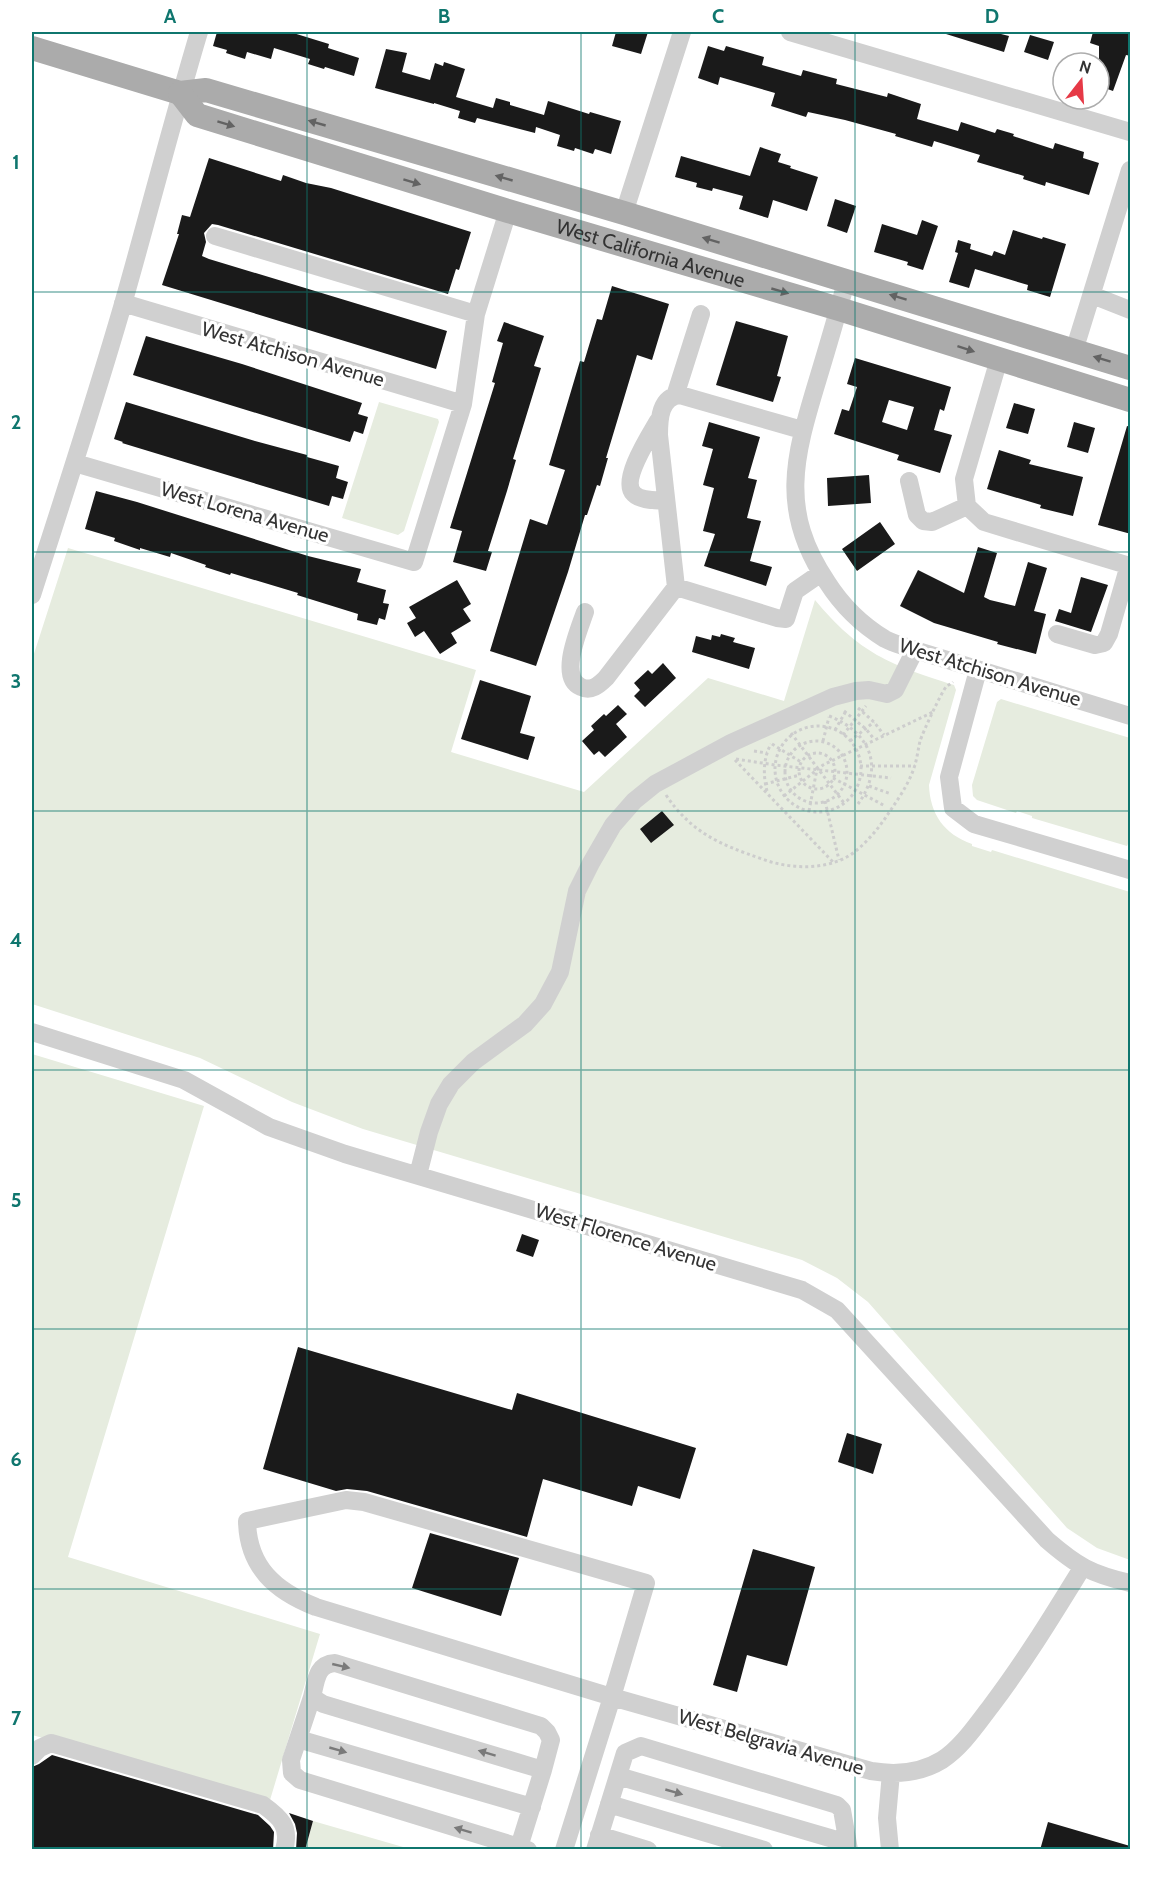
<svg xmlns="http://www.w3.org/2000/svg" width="1162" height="1881" viewBox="0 0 1162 1881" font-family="Cabin,sans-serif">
<rect width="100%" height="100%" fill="#fff"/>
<path fill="#e6ecdf" d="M379 402 438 419 439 422 404 531 398 535 342 518Z
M68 548 476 670 451 752 584 792 708 678 784 701 815 600C859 653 890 665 954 685L956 690 929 785C930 814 944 834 972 844V846L991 852 992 850 1130 892V1560L1097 1548 1067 1528 868 1302 837 1278 802 1260 363 1129 292 1102 200 1058 32 1004V660Z
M1001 699 1130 738V845L1128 844 1127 846 1032 818V816L1017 811 1016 813 977 800 973 796 972 785 997 702Z
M32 1054 204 1106 68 1557 320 1634 270 1800 32 1735Z
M313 1821 410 1849 305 1850Z"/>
<path fill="#1a1a1a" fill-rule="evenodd" d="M217 32H290L329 44 328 48 359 58 354 76 325 67 324 69 308 64 310 59 274 48 271 59 247 52 245 59 226 53 227 50 213 46Z
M616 32H648L641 54 612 46Z
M947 32H993L1009 36 1004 52 946 34Z
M1093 32H1131V56L1126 55 1113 91 1099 86V46L1090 43Z
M1030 35 1054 42 1048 60 1024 52Z
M708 46 724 51 726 46 764 57 762 65 801 76 803 70 837 79 836 84 887 97 888 93 921 104 917 119 958 131 961 122 995 133 997 129 1014 134 1013 136 1053 149 1055 143 1084 152 1083 158 1099 163 1089 195 1046 182 1045 186 1023 179 1024 176 977 162 980 155 934 141 932 147 895 136 896 134 845 120 808 112 806 117 771 106 775 93 720 77 718 85 698 78Z
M386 49 407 53 402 72 430 80 435 63 443 66 444 62 465 69 456 97 493 108 496 98 510 102V105L544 115 548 101 589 114 590 112 621 121 611 154 595 149 593 154 575 148 574 151 557 146 560 135 536 127 535 133 477 118 475 123 458 118 460 111 434 103V104L375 88Z
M760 147 781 154 778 162 791 166 790 168 818 177 807 211 773 200 768 218 739 209 743 196 713 188 712 191 696 187 697 183 675 177 681 156 750 176Z
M209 158 281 181 283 175 306 183 331 188 471 232 459 270 456 269 448 294 218 225 212 224 204 233 206 242 202 256 209 259 447 331 436 369 162 285 179 234H177L182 215 190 217Z
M835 199 856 206 847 233 827 226Z
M922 220 938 226 923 270 907 265 908 262 874 252 882 224 917 235Z
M1013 230 1042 239 1043 237 1066 244 1050 297 1027 290 1028 285 975 269 969 288 949 282 958 253 955 252 958 240 971 244 970 249 992 256 994 251 1005 255Z
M612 286 669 304 652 360 637 355 606 458H608L600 486 597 485 587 515H585L568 572 536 666 490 651 530 519 547 525 565 470 549 465 580 361 584 362 597 319 602 320Z
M736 321 788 336 777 376 781 377 773 402 716 385Z
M504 322 544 336 534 366 541 368 513 459 516 460 507 491 488 551 492 552 486 571 453 562 462 531 450 528 495 383 492 382 503 343 497 341Z
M146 336 242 364 362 403 358 414 368 417 363 434 354 431 350 442 133 375Z
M855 358 951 387 944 411 940 409 934 430 952 435 940 473 897 460 899 455 834 434 842 409 849 411 857 387 847 384ZM889 400 914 407 907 430 882 422Z
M126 402 255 441 307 455V457L339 466 336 478 348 482 343 499 332 496 329 506 122 443 123 442 114 439Z
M1014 403 1035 409 1028 434 1006 428Z
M709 422 760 437 748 478 757 480 747 518 761 521 750 561 772 567 766 586 704 566 715 534 703 531 714 488 703 485 713 449 702 446Z
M1074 422 1095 428 1088 453 1067 447Z
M1127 426 1131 427V534L1098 525Z
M999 450 1031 460 1029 464 1083 477 1073 516 1040 508 1041 505 987 489Z
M869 475 871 503 828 506 827 478Z
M96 491 137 502 308 556 361 569 357 582 386 590 383 603 389 604 385 620 379 618 377 625 357 620 358 614 297 595 298 593 231 573 230 575 205 567 206 565 171 553 170 557 140 548V550L114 541 115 538 85 529Z
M880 522 895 544 857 571 842 549Z
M978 547 997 553 984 597 990 600 1015 606 1028 562 1047 568 1034 611 1046 614 1036 654 997 644 998 642 934 623 900 606 918 570 964 593Z
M1081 577 1108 585 1091 632 1055 621 1059 609 1071 613Z
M457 580 471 604 463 609 471 621 451 633 457 643 440 654 424 631 415 637 407 623 416 618 409 607Z
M721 634 735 638 733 642 755 648 749 669 692 652 696 636 711 640 712 635 720 637Z
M663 663 676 678 645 707 634 696 640 690 634 683 648 670 652 674Z
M480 680 531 696 520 733 535 737 528 760 461 739Z
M618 705 627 714 616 724 627 737 605 757 599 751 594 755 582 741 594 730 591 726 604 714 606 716Z
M662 811 674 825 651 843 640 829Z
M522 1234 539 1240 533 1257 516 1251Z
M298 1347 512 1410 517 1393 696 1448 680 1499 638 1486 632 1506 543 1479 527 1537 367 1491 347 1489 336 1491 263 1469Z
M847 1433 882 1444 873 1474 838 1462Z
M430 1533 519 1558 501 1616 412 1588Z
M753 1549 815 1567 787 1666 747 1655 737 1692 713 1685Z
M52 1755 258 1815 270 1826 274 1832 273 1850H32V1767L39 1764Z
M289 1813 313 1821 305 1850H296L297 1833 295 1824Z
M1048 1822 1130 1846 1129 1850H1040Z"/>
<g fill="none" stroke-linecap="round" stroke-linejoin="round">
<path stroke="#cdcdcd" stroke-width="3" stroke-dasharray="3 3" stroke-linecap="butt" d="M858 708 874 722 884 735
M844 711 866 729 874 739
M829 716C870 732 885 767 858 804
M775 769a43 43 0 1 1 86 0a43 43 0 1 1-86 0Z
M835 730 846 711
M791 733 844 803
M843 735 866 706
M785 772a31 31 0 1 1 62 0a31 31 0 1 1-62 0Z
M823 741 829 717
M850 741 874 722
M772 744 801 762
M754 751 767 753
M799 771a18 18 0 1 1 36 0a18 18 0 1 1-36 0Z
M736 759 775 765 891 778
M735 760 833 862
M860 766H915
M833 778 885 806
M765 784 800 775
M869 786 891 794
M767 791C763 776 763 758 771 744
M666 795C692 833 719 844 762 859 792 870 832 871 857 850 870 839 881 825 890 811 899 798 909 783 914 768 917 759 918 750 920 741 923 732 941 693 946 687 948 685 951 684 953 682
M784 796 823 765 933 712
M825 801 839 860
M809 811 817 769"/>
<path stroke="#d0d0d0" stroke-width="18" d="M790 32 1130 132
M624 213 682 32
M215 236 476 314
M846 282C837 315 827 349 817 382 794 458 779 511 827 582 841 604 862 625 885 639 894 644 905 646 915 650L1130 716
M1092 295 1130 310
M123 303 463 404
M1074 351 1130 170
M999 359 964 479 967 506 984 522 1130 566
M675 396 701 314
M658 421C650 435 620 481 634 494 641 501 657 500 666 501
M802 430 680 395C660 397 659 419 659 435L676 587 777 618 786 619 795 591 821 573
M75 463 414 562 463 404 476 314 508 211
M909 481 917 515 923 521 932 522 967 506
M32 595C63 498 95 401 123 304 149 213 172 122 199 32
M585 612C579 630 558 677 581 687 591 692 599 685 606 678L676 587
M1057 634 1095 645 1104 643 1109 634 1129 565
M978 670 949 777 953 808 974 824 1130 870
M32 1032 184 1080 269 1127 345 1154 802 1290 837 1310 1047 1540C1077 1566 1091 1574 1130 1583
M418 1175 429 1132 439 1104 451 1084 473 1062 525 1024 543 1004 560 972 577 891 591 863 613 825 634 801 655 784 731 743 833 697 856 691 869 690 887 694 895 690 915 650
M346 1500 364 1502 646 1583 612 1697 316 1607C275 1591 248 1567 247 1521Z
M298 1739 312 1697
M32 1756 40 1748 51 1743 263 1805C280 1817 291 1827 284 1850
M618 1776 847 1843
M609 1804 764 1850
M599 1835 648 1850
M519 1847 300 1780 292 1773 291 1760 298 1739 532 1807
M528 1850 519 1847 543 1770 551 1740 547 1732 541 1726 335 1663C316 1664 316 1682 312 1697L323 1704 543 1770
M564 1850 612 1697 871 1771C895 1775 921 1773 942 1760 962 1747 977 1724 991 1706 1025 1661 1053 1615 1082 1568
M595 1850 625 1753 641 1746 837 1805 842 1810 849 1850
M890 1850 887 1818 891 1773"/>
<g stroke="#ababab" stroke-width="24">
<path d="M32 48 180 93 206 90 624 213 1130 368"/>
<path id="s1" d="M180 93 197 115 508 211 839 309 1130 400"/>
</g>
</g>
<defs><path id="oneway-solid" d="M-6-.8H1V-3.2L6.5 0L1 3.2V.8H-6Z" transform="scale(1.5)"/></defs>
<g fill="#636363">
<use href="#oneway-solid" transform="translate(317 123) rotate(-164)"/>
<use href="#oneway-solid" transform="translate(226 124) rotate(17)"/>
<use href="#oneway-solid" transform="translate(504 178) rotate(-164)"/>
<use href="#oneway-solid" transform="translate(412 182) rotate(17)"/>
<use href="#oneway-solid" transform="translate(711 240) rotate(-163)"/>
<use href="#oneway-solid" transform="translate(780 291) rotate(16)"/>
<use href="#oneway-solid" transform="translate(898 297) rotate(-163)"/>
<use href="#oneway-solid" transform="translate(966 349) rotate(18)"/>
<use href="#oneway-solid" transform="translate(1102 359) rotate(-163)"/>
</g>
<g fill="#7a7a7a">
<use href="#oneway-solid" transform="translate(341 1666) rotate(13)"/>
<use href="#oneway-solid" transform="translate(338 1750) rotate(16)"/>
<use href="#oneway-solid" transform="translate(487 1753) rotate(-163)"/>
<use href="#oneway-solid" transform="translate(674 1792) rotate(16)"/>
<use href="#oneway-solid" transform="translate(463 1830) rotate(-163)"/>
</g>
<path fill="none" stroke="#0f766e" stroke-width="1.5" stroke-opacity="0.55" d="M307 32V1850M581 32V1850M855 32V1850M32 292H1130M32 552H1130M32 811H1130M32 1070H1130M32 1329H1130M32 1589H1130"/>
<g text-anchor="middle" stroke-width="6" stroke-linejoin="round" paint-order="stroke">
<g font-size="20" fill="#333" stroke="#fff">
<text dy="7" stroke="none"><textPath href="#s1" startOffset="502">West California Avenue</textPath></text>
<text transform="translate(293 354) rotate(16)" y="7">West Atchison Avenue</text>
<text transform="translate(245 512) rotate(16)" y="7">West Lorena Avenue</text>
<text transform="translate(990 672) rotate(17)" y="7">West Atchison Avenue</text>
<text transform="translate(626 1237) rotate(17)" y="7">West Florence Avenue</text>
<text transform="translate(771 1742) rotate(16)" y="7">West Belgravia Avenue</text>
</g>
</g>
<rect width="1162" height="1881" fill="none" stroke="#ffffff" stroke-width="66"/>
<g transform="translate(1081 81) rotate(17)"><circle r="28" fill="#ffffff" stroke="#adadad" stroke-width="1.5"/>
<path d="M0-4.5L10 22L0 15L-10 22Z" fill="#e63946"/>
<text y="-9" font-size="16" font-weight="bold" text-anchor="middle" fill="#333333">N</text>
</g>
<rect x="33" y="33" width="1096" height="1815" fill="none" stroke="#0f766e" stroke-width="2"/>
<g font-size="20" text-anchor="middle" font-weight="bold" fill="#0f766e">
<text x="170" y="23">A</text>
<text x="444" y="23">B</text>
<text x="718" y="23">C</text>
<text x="992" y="23">D</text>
<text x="16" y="169">1</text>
<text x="16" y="429">2</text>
<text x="16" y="688">3</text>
<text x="16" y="947">4</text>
<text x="16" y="1207">5</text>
<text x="16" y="1466">6</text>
<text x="16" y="1725">7</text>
</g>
</svg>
